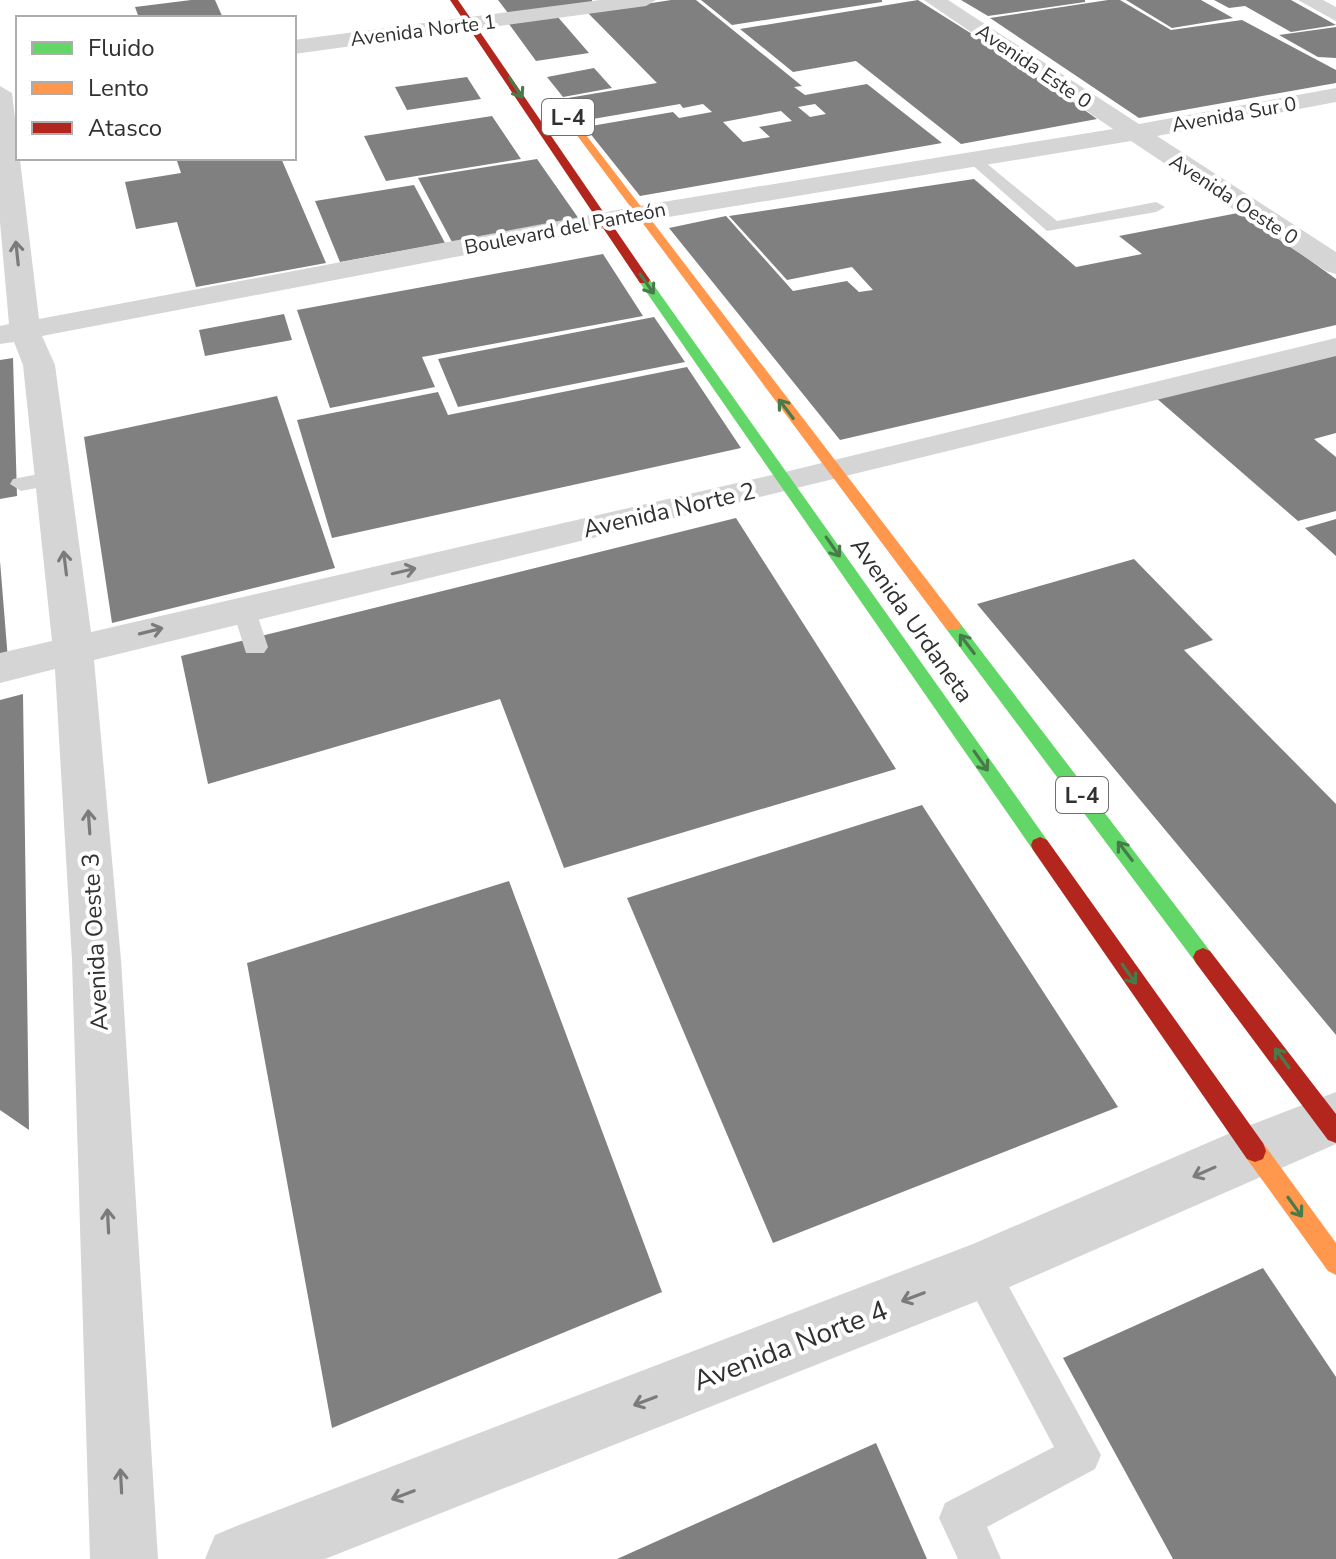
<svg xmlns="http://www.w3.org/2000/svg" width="1336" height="1559" viewBox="0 0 1336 1559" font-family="'Nunito Sans',sans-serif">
<rect width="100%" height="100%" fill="#fff"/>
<path fill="#808080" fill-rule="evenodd" d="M191 0H215L223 18H139L135 7Z
M498 0H592V2L508 13Z
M671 0H696L802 86 794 87 805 95 867 84 942 143 640 196 585 127 673 112 679 118 712 112 703 104 683 108 680 104 581 121 562 99 657 83 588 13ZM815 104 826 114 810 117 798 107ZM781 111 792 121 759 127 770 137 743 142 723 122Z
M701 0H882V2L732 25Z
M918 0 1021 65 1097 119 961 144 856 61 793 72 740 29Z
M961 0H1085V2L988 16Z
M1108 0H1120L1171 30 1242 20 1336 70V83L1139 118 990 18Z
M1126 0H1201L1233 18 1172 28Z
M1214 0H1291L1336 25 1291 32 1245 6 1229 8Z
M557 16 589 53 536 61 509 24Z
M1336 27V58L1318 57 1279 35Z
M594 68 612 88 563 97 547 77Z
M467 77 481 99 407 110 395 87Z
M492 116 521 159 386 181 364 136Z
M176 158H281L326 263 196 287 177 222 136 229 125 182 181 173Z
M537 159 579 219 452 242 418 178Z
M974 179 1076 267 1142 254 1119 236 1243 212 1336 279V325L840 440 669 228 726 216 793 291 847 281 859 292 873 290 852 267 787 280 729 216Z
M414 185 445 243 340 262 315 201Z
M603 254 643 316 422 357 435 387 330 408 297 310Z
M284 314 292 340 205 356 199 330Z
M654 317 685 362 458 407 438 359Z
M1336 352V433L1314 439 1336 457V511L1298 521 1155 397Z
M13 358 17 496 0 499V360Z
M687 367 741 448 332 538 297 420 438 392 448 415Z
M277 396 335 568 112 623 84 437Z
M736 518 896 769 564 868 500 699 208 784 181 656Z
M1336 519V556L1305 528Z
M1134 559 1213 640 1184 650 1336 804V1035L977 604Z
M0 561 8 660 0 662Z
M23 694 29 1130 0 1110V700Z
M922 805 1118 1107 773 1243 627 898Z
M509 881 662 1292 332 1428 247 963Z
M1263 1268 1336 1377V1559H1173L1063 1358Z
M876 1443 927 1559H617Z"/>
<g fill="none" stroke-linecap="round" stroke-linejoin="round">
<path fill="#d5d5d5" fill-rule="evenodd" d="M975 154 1057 221 1156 202 1165 207 1156 212 1047 231 969 162 967 159Z
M55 471 66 478 63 483 21 491 10 484 13 479Z
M244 600 253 602 268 647 264 653H246L232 608 235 602Z
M980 1252 993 1258 1101 1455 1095 1469 987 1527 1001 1559H958L939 1518 945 1503 1054 1447 961 1271 967 1258Z"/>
<path fill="#d5d5d5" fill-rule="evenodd" d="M600 0H656L646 6 294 54V40Z
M924 0H948L1139 124 1336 88V102L1157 136 1336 252V274L1326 271 1131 141 638 222 42 336 55 365 91 632 789 471 1336 338V356L94 660 121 960 158 1559H90L72 960 55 669 0 683V653L52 641 23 365 14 342 0 344V326L9 324 0 222V86L12 93 39 319 638 206 1113 129Z
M1298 0H1323L1336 7V21Z
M1336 1092V1144L980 1300 325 1559H205L215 1535 239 1525 973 1244 1235 1131Z"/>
<path fill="#63d668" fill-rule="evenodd" d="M644 276 648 277 1047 840 1049 845 1047 850H1033L638 280Z
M953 620 959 622 1210 951 1213 957 1210 963 1203 966 1196 963 947 630 945 626Z"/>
<path fill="#ff974d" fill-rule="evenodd" d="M567 118H573L959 622 961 626 959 630H947L567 122Z
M1255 1140 1263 1143 1336 1243V1275L1328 1271 1247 1159 1244 1151 1247 1143Z"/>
<path fill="#b3261e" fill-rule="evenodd" d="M450 0H458L650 280 648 283H640Z
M1040 837 1047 840 1263 1143 1266 1151 1263 1159 1255 1162 1247 1159 1033 850 1031 845 1033 840Z
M1203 948 1210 951 1336 1114V1143L1328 1140 1196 963 1193 957 1196 951Z"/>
</g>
<defs><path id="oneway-shaft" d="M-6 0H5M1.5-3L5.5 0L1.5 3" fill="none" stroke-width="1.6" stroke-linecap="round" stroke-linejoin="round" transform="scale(2)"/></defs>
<g stroke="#487b4a">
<use href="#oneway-shaft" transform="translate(516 88) rotate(57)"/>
<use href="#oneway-shaft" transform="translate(647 284) rotate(55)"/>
<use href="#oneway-shaft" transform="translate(786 409) rotate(-127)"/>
<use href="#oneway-shaft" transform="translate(833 547) rotate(55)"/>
<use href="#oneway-shaft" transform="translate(967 644) rotate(-127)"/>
<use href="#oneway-shaft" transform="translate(981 761) rotate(55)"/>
<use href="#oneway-shaft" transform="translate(1125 851) rotate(-127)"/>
<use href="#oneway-shaft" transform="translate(1129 974) rotate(55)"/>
<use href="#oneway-shaft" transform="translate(1282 1058) rotate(-126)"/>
<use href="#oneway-shaft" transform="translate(1295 1207) rotate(54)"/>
</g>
<g stroke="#7b7b7b">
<use href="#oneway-shaft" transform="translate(17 253) rotate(-96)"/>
<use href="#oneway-shaft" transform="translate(65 563) rotate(-97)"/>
<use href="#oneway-shaft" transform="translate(404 571) rotate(-13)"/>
<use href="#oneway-shaft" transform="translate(151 631) rotate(-14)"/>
<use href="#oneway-shaft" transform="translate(89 822) rotate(-94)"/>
<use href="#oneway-shaft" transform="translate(1204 1172) rotate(156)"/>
<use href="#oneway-shaft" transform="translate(108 1221) rotate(-93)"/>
<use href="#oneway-shaft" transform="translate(913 1297) rotate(159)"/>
<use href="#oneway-shaft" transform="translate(645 1401) rotate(159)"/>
<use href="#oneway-shaft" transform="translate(121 1481) rotate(-93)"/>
<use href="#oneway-shaft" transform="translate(403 1495) rotate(159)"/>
</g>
<g text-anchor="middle" stroke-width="8" stroke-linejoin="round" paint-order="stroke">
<g font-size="20" fill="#313131" stroke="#fff">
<text transform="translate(423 30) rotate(-7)" y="7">Avenida Norte 1</text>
<text transform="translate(1034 66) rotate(34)" y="7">Avenida Este 0</text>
<text transform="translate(1234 114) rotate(-10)" y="7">Avenida Sur 0</text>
<text transform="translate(1234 199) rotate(33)" y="7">Avenida Oeste 0</text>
<text transform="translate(565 228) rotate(-11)" y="7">Boulevard del Panteón</text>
</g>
<g fill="#fff" stroke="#6f6f6f" stroke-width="2">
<rect x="542" y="99" width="52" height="36" rx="6"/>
<rect x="1056" y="777" width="52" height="36" rx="6"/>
</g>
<g font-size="22" font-weight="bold" fill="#313131">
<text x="568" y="125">L-4</text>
<text x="1082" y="803">L-4</text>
</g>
<g font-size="24" fill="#313131" stroke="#fff">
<text transform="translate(669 510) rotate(-13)" y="8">Avenida Norte 2</text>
<text transform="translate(912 620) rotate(55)" y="8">Avenida Urdaneta</text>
<text transform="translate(95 942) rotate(-93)" y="8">Avenida Oeste 3</text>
</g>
<g font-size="28" fill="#313131" stroke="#fff">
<text transform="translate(790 1345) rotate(-21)" y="10">Avenida Norte 4</text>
</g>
</g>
<rect x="16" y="16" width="280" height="144" fill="#ffffff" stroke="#adadad" stroke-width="2"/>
<rect x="32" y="42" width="40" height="12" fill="#63d668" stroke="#adadad" stroke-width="2"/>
<text x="88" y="56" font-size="24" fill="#313131">Fluido</text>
<rect x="32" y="82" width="40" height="12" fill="#ff974d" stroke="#adadad" stroke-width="2"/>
<text x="88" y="96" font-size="24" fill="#313131">Lento</text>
<rect x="32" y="122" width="40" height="12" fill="#b3261e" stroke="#adadad" stroke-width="2"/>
<text x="88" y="136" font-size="24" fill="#313131">Atasco</text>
</svg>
